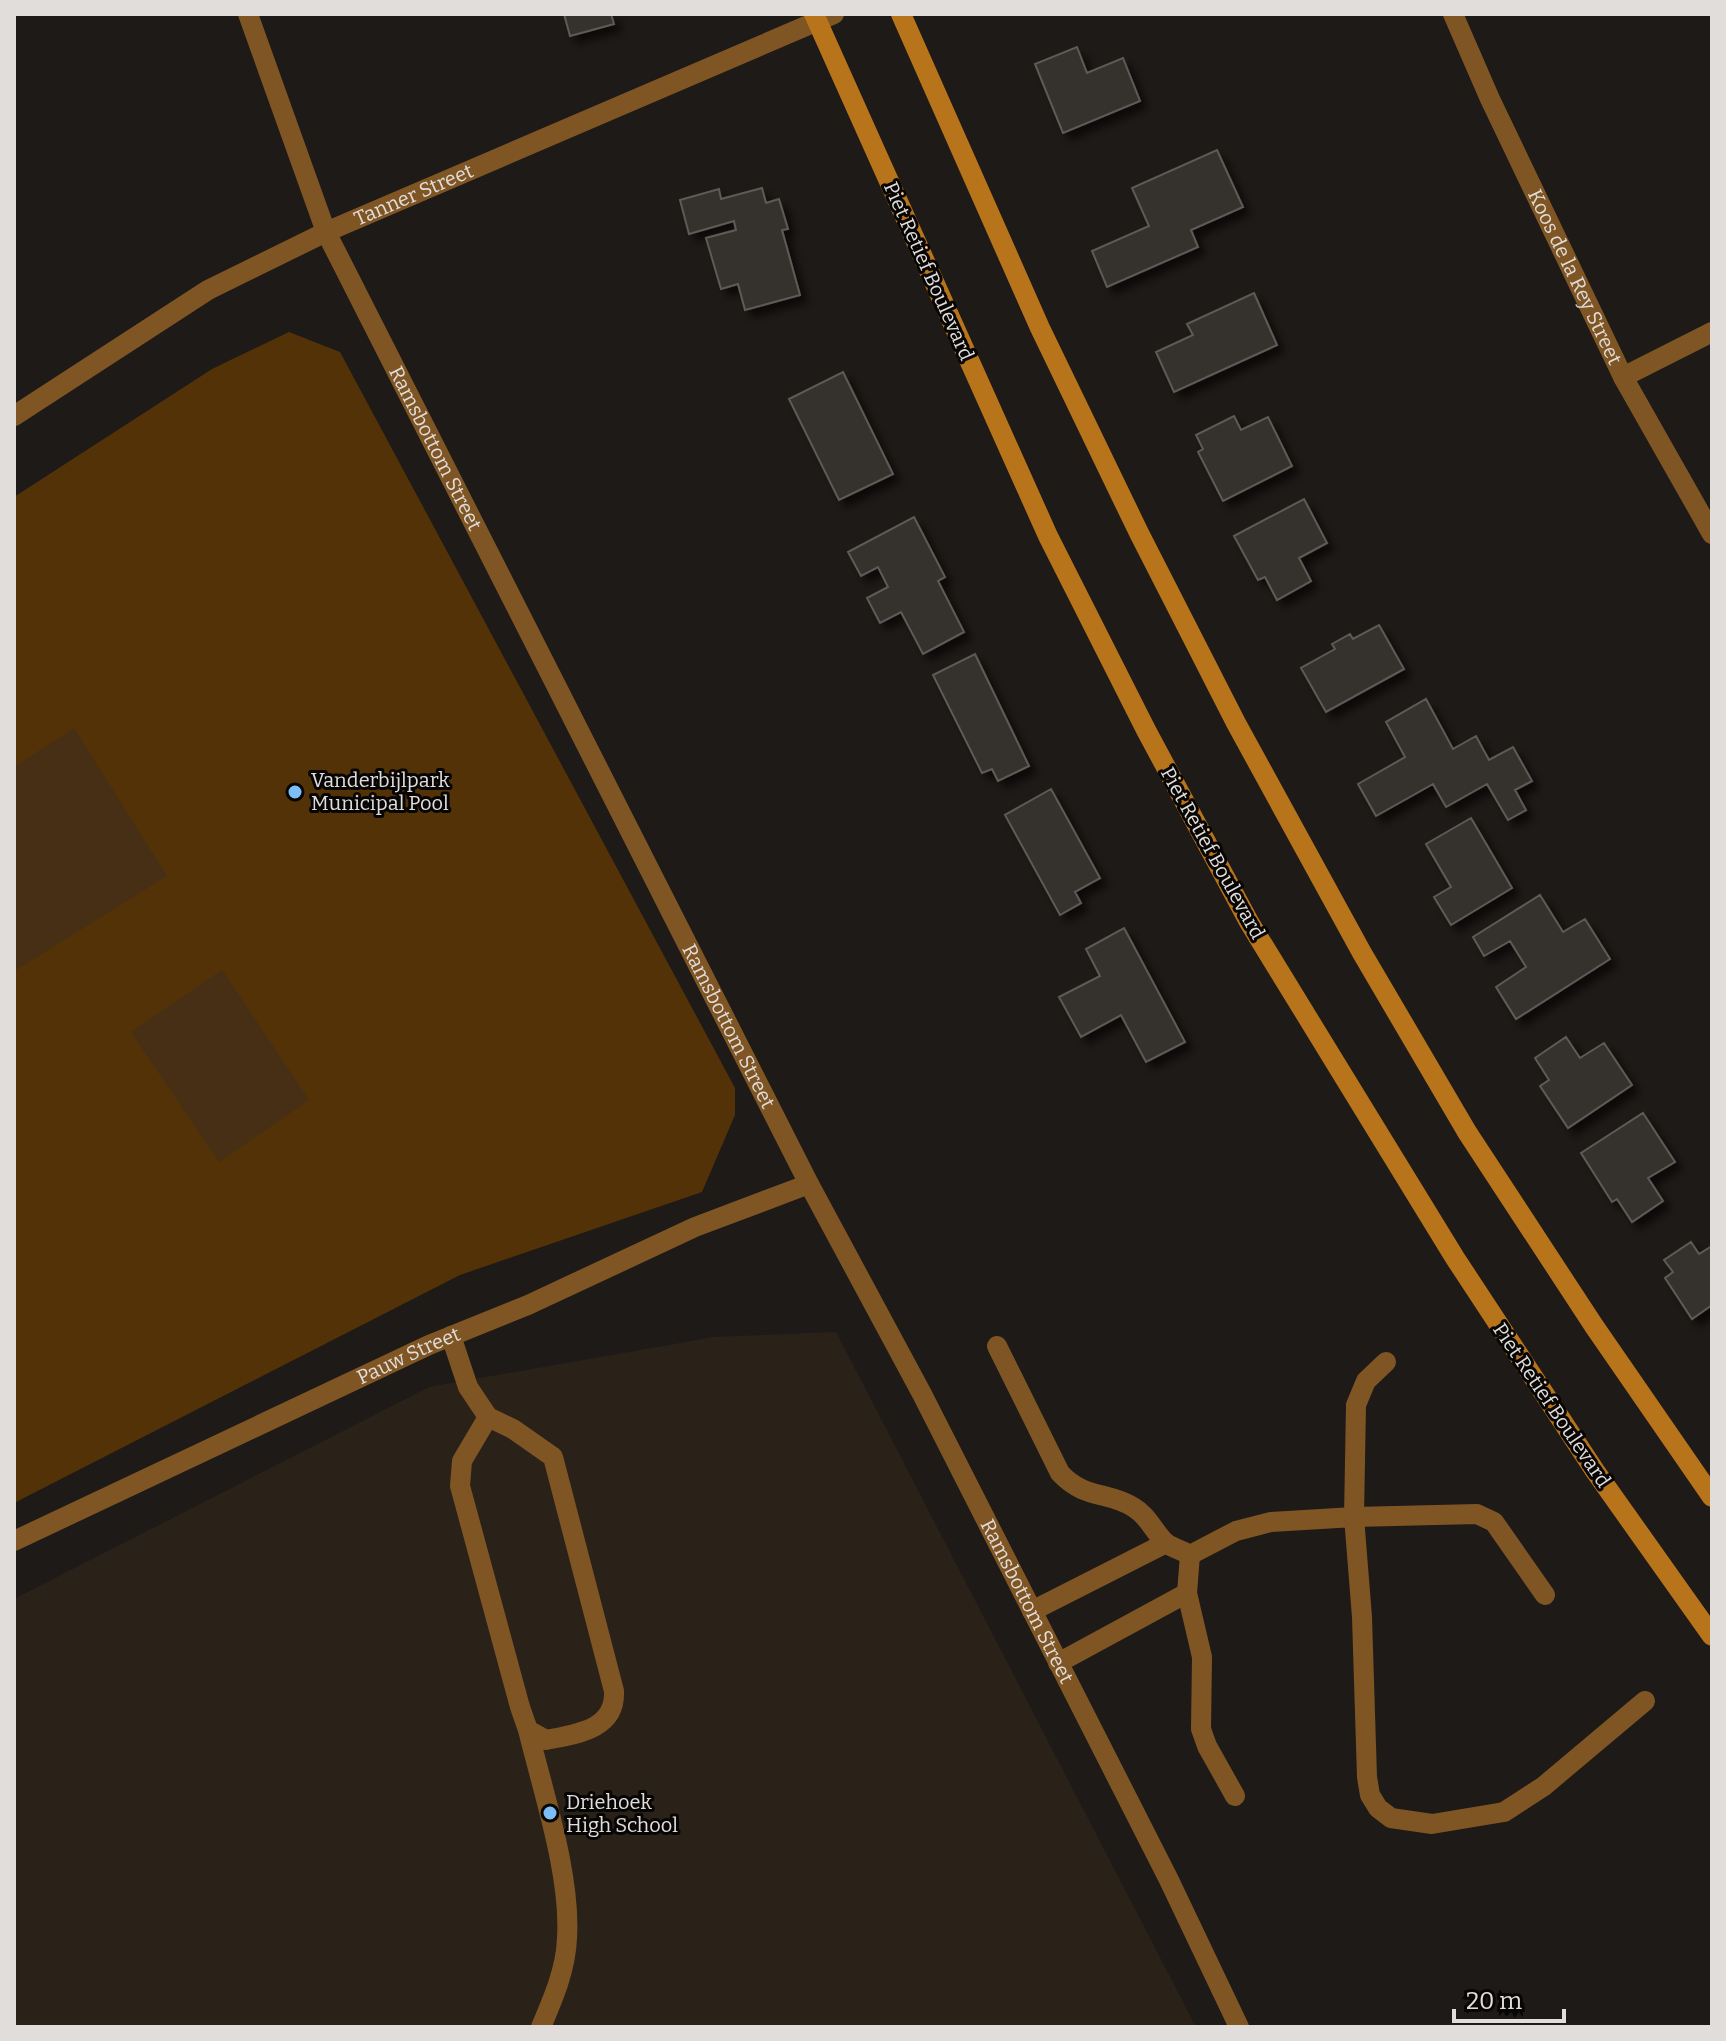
<svg xmlns="http://www.w3.org/2000/svg" width="1726" height="2041" viewBox="0 0 1726 2041" font-family="Bitter,serif">
<defs>
<filter id="shadow"><feDropShadow dx="7" dy="7" stdDeviation="4" flood-color="#0009"/></filter>
</defs>
<rect width="100%" height="100%" fill="#1e1a17"/>
<path fill="#2a2219" d="M836 1332 1196 2027H14V1599L429 1387 714 1337Z"/>
<path fill="#533207" d="M289 332 340 352 735 1088V1115L702 1192 460 1275 14 1503V497L212 369Z"/>
<path fill="#462f15" d="M74 728 167 876 14 971V767Z
M222 970 309 1100 219 1162 131 1032Z"/>
<path fill="#35312d" stroke="#5e5a55" stroke-width="2" filter="url(#shadow)" d="M564 14H611L614 24 570 36Z
M1077 47 1087 73 1123 58 1140 101 1063 133 1035 64Z
M1217 150 1243 207 1191 230 1198 247 1107 287 1092 251 1149 226 1132 188Z
M762 188 766 203 779 199 788 229 782 230 800 295 745 310 738 284 721 289 706 238 736 230 734 221 689 234 680 200 719 189 721 199Z
M1254 293 1277 345 1174 392 1156 352 1193 335 1187 324Z
M843 372 893 474 839 500 789 399Z
M1234 416 1241 430 1268 417 1292 466 1223 501 1198 452 1203 449 1196 435Z
M1304 499 1327 543 1299 558 1311 581 1277 600 1265 577 1258 580 1234 536Z
M914 517 945 577 938 581 964 632 923 654 901 612 880 623 867 598 888 587 878 567 861 576 848 552Z
M1379 625 1404 669 1326 712 1301 668 1335 649 1332 644 1350 634 1353 639Z
M975 654 1029 766 998 781 992 769 982 773 933 675Z
M1426 699 1453 749 1476 736 1489 760 1513 747 1532 781 1515 790 1526 810 1508 820 1487 784 1446 807 1433 784 1376 816 1358 784 1405 757 1386 722Z
M1051 789 1100 878 1075 892 1081 903 1060 915 1005 815Z
M1471 818 1512 888 1451 925 1434 897 1451 887 1426 844Z
M1540 895 1563 932 1585 919 1610 959 1516 1019 1496 987 1526 967 1510 941 1484 956 1473 937Z
M1124 928 1185 1042 1146 1062 1121 1015 1081 1037 1059 997 1100 976 1086 949Z
M1566 1037 1580 1058 1604 1043 1632 1085 1568 1128 1540 1086 1549 1080 1535 1058Z
M1643 1113 1675 1162 1648 1178 1663 1201 1632 1222 1617 1199 1612 1202 1581 1153Z
M1691 1242 1699 1254 1712 1246V1305L1692 1319 1665 1278 1673 1272 1664 1260Z"/>
<g fill="none" stroke-linecap="round" stroke-linejoin="round">
<path stroke="#7f5524" stroke-width="20" d="M451 1336 468 1387 488 1417 513 1429 553 1457 614 1691C616 1730 576 1734 546 1740L528 1730 520 1707 460 1486 462 1461 488 1417
M528 1730C543 1792 571 1875 567 1938 566 1969 553 1999 541 2027"/>
<g stroke="#7f5524" stroke-width="20">
<path id="s1" d="M248 14 326 232 809 1184 922 1394 1169 1880 1239 2027"/>
<path id="s2" d="M1453 14 1490 99 1623 377 1712 534"/>
<path d="M1623 377 1712 332"/>
<path id="s3" d="M14 416 208 290 326 232 834 14"/>
<path d="M997 1346 1060 1473C1085 1500 1108 1491 1133 1507 1149 1516 1154 1533 1167 1544 1174 1548 1183 1551 1190 1555L1236 1531 1271 1522 1354 1517 1362 1617 1367 1777 1370 1795 1378 1808 1391 1818 1432 1824 1504 1812 1544 1786 1645 1701"/>
<path d="M1386 1362 1366 1381 1356 1405 1354 1517 1477 1514 1494 1522 1545 1595"/>
<path id="s4" d="M14 1541 429 1345 528 1305 695 1227 809 1184"/>
<path d="M1190 1555 1187 1593 1202 1657 1201 1729 1207 1746 1235 1796"/>
<path d="M1032 1611 1166 1543"/>
<path d="M1058 1663 1187 1593"/>
</g>
<path stroke="#b8741a" stroke-width="20" d="M814 14 1048 536 1146 730 1249 922 1455 1258 1595 1471 1712 1636
M901 14 1040 328 1139 533 1236 723 1362 953 1467 1132 1594 1326 1712 1497"/>
</g>
<g fill="#7dbef9" stroke="#070605" stroke-width="3">
<circle cx="295" cy="792" r="8"/>
<circle cx="550" cy="1813" r="8"/>
</g>
<g text-anchor="middle" stroke-width="6" stroke-linejoin="round" paint-order="stroke">
<g font-size="20" fill="#e0dddb" stroke="#070605">
<text dy="7" stroke="none"><textPath href="#s3" startOffset="458">Tanner Street</textPath></text>
<text transform="translate(929 271) rotate(66)" y="7">Piet Retief Boulevard</text>
<text dy="7" stroke="none"><textPath href="#s2" startOffset="290">Koos de la Rey Street</textPath></text>
<text dy="7" stroke="none"><textPath href="#s1" startOffset="474">Ramsbottom Street</textPath></text>
<text transform="translate(1213 853) rotate(61)" y="7">Piet Retief Boulevard</text>
<text dy="7" stroke="none"><textPath href="#s1" startOffset="1122">Ramsbottom Street</textPath></text>
<text dy="7" stroke="none"><textPath href="#s4" startOffset="436">Pauw Street</textPath></text>
<text transform="translate(1552 1405) rotate(56)" y="7">Piet Retief Boulevard</text>
<text dy="7" stroke="none"><textPath href="#s1" startOffset="1770">Ramsbottom Street</textPath></text>
</g>
<g font-size="20" fill="#e0dddb" stroke="#070605" text-anchor="start">
<text x="311" y="787">Vanderbijlpark<tspan x="311" dy="23">Municipal Pool</tspan></text>
<text x="566" y="1809">Driehoek<tspan x="566" dy="23">High School</tspan></text>
</g>
</g>
<rect width="1726" height="2041" fill="none" stroke="#e0dddb" stroke-width="32"/>
<path d="M1454 2009v12h110v-12" fill="none" stroke="#e0dddb" stroke-width="4"/>
<text x="1466" y="2009" font-size="24" fill="#e0dddb" stroke="#070605" stroke-width="6" paint-order="stroke">20 m</text>
</svg>
